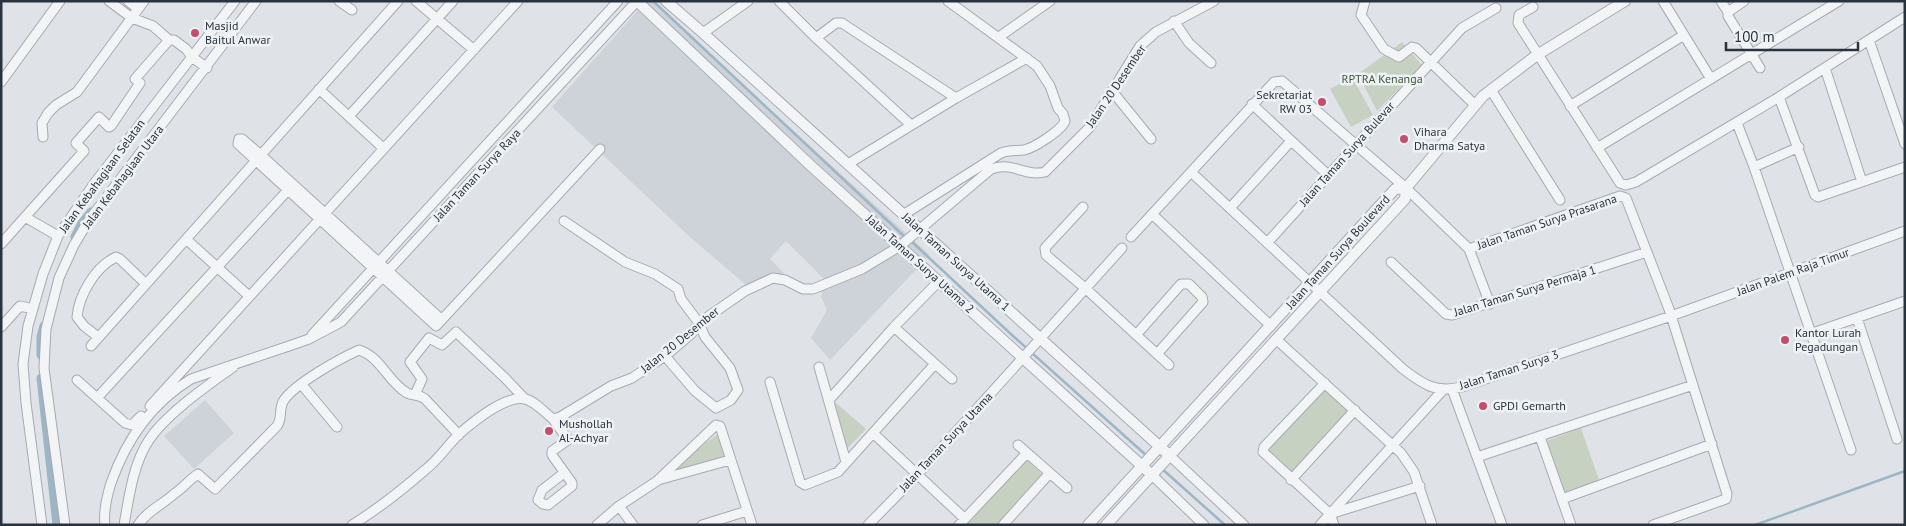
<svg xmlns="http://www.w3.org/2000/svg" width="1906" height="526" viewBox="0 0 1906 526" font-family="'PT Sans',sans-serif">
<rect width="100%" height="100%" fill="#dfe3e8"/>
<path fill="#ced3d9" d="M646 1H651L930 255 830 360 811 338 827 310 821 297 824 279 786 241 770 259 784 273 751 289 692 239 552 107Z
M205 400 234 433 194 469 164 436Z"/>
<path fill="#c7d1c1" d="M1402 42 1422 65 1377 111 1358 74Z
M1352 77 1373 115 1351 127 1330 89Z
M1326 389 1349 413 1289 475 1265 452Z
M835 402 866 429 846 450Z
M1581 428 1600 483 1563 496 1544 442Z
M718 434 725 459 640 492Z
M1025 458 1044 476 998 525H967Z"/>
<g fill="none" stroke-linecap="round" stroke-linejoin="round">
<path stroke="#9db5c5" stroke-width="2.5" d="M653 1 906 238
M911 241 1013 336 1147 456
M1161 468 1225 525
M1755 525 1905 471"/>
<path stroke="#9db5c5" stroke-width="9" d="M75 237 82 223 91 212
M41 355V337L44 326
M41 378 57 525"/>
<g stroke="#a5abb2" stroke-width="11">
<path id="minor" d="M109 1 132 18 153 26 169 40H174L186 49 192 57 207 68
M128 1 138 9
M339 1 352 10
M416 1 474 50
M779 1 816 38 911 125
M1365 1 1361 15 1384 49 1399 57 1412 47 1416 48 1475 105
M1663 1 1711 79
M1721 1 1728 12V16L1760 68
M1533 7 1519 15 1518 23 1620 183 1626 185 1636 182 1779 97 1905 17
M1728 12 1744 1
M1174 21 1189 43 1211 63
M703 33 748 1
M999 37 1050 1
M816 38 836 23H842L956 98
M1869 40 1905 144
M1825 68 1862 182
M1 82 60 1
M319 89 383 148
M1491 90 1560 200
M1112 91 1151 139
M1779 97 1815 195 1818 197 1905 167
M1252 104 1328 175
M1570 106 1684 35
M349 116 453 1
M1737 123 1754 167 1851 450
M43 137 42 123 48 113 56 105 77 92 144 1
M1597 148 1839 1
M848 164 956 98 1027 58
M1754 167 1799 147
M1191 172 1403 369C1424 385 1435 393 1462 387L1671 316 1905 231
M1083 207 1045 248 1046 255 1085 288 1169 365
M1230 208 1291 141
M1152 214 1271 326
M903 215 1001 153C1009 150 1016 151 1024 150 1034 148 1062 130 1065 121L1063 114 1058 108 1050 86 1037 66 948 1
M25 217 84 151 76 143 99 117 109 127 111 126 140 83 135 79 169 40
M564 221 625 262 655 274 678 289 681 299 699 323 705 337 730 368 738 390 731 400 716 408 695 391 665 356
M1131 237 1274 82 1282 81 1406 188 1469 249 1490 304
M186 239 249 296
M1267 243 1462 28 1496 8
M1 244 25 217 58 236
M1469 249 1620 196 1626 198 1669 309 1727 494 1726 499 1653 525
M1391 262 1446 314 1452 315 1647 252
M1857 318 1897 439
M441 319 261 155 242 139H239L238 144 436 326 600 149
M1 327 20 306 33 309
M894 327 952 379
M1810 334 1905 301
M312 335 618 1
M1136 335 1181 284H1189L1202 297 1203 302 1157 354
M98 337 84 326 77 317C79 295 95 267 116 257L120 259 146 284
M1277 340 1401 453 1414 472 1432 525
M91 346 398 1
M819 367 846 462
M77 380 125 423 132 425 141 416
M770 382 800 482 805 485 838 472 934 365
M1325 383 1264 447 1263 452 1330 514 1334 525
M302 385 337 427
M1452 389 1502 525
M415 395 422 379 410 362 429 338 442 345 456 332 505 378 525 399
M97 398 288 190
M829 400 894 327 939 281
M150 406 518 1
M553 419 568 440 552 451V455L572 483V486L548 505 543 504 538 500 542 490 564 473
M873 433 965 519
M1540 437 1571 525
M1018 445 1067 488
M1169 455 1244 525
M1477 457 1693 385
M1152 475 1204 525
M658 480 730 460
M1291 480 1355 410
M1562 499 1712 444
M619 506 633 525
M1330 514 1420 486
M42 525 26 403 23 364 28 326 43 274 58 236 93 185 235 1
M65 525 44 368 46 329 59 278 74 245 89 220 256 1
M105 525C103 511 107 496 111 483 126 440 152 403 191 379L289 346 309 339 341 322 637 1
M124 525C129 497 133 464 149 440 166 414 207 386 233 367
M138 525C147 511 162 505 174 494 183 488 189 480 198 474L215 489 277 426C283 418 278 409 284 400 296 383 339 359 359 350 381 357 388 382 407 393 413 396 419 394 425 399L459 435
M352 525C378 509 402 490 425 470 438 460 447 446 459 434 473 422 505 395 525 399 535 401 545 413 553 419L560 417 611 386 632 378 665 356 691 334 699 323 745 291 773 278 785 280 803 289H813L862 269 900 246 991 169C1012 161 1025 177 1045 172L1090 127 1140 46 1156 32 1214 1
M597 525 619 506 657 481 716 425 720 426 752 525
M702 525 747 511
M868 525 917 475 1122 248
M959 525 1026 454
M1003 525 1049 474
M1320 525 1443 390"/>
</g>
<g stroke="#a5abb2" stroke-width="12">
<path id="tertiary" d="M637 1 809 164 1152 475
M666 1 703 33 1169 455
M1406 188 1483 96 1537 55 1625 1
M1088 525 1395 189 1406 188
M1106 525 1405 199 1406 188"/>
</g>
<use href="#minor" stroke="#f2f4f6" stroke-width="9"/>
<use href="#tertiary" stroke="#f2f4f6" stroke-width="10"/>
</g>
<g fill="#c54c6c" stroke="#eff2f5" stroke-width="2">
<circle cx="195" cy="33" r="5"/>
<circle cx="1322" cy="102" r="5"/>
<circle cx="1404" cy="139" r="5"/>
<circle cx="1785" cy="340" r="5"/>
<circle cx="1483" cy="406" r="5"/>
<circle cx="549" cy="431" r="5"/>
</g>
<g text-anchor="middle" stroke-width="5" stroke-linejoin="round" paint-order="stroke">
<g font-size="12" fill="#29333e" stroke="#eff2f5" text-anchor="start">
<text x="205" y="30">Masjid<tspan x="205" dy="14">Baitul Anwar</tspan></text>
<text x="1312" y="99" text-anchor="end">Sekretariat<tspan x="1312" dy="14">RW 03</tspan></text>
<text x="1414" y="136">Vihara<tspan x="1414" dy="14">Dharma Satya</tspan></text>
<text x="1795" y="337">Kantor Lurah<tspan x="1795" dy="14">Pegadungan</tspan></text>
<text x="1493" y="410">GPDI Gemarth</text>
<text x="559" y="428">Mushollah<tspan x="559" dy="14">Al-Achyar</tspan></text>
</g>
<g font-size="12" fill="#415838" stroke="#eff2f5">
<text x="1382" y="83">RPTRA Kenanga</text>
</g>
<g font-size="12" fill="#29333e" stroke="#eff2f5">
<text transform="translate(1116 86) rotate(-56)" y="4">Jalan 20 Desember</text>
<text transform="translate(1347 154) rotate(-48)" y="4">Jalan Taman Surya Bulevar</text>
<text transform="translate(477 175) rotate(-47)" y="4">Jalan Taman Surya Raya</text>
<text transform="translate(102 176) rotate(-54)" y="4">Jalan Kebahagiaan Selatan</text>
<text transform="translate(123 177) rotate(-53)" y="4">Jalan Kebahagiaan Utara</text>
<text transform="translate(1547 222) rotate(-19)" y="4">Jalan Taman Surya Prasarana</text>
<text transform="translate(1338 252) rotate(-48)" y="4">Jalan Taman Surya Boulevard</text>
<text transform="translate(956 262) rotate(42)" y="4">Jalan Taman Surya Utama 1</text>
<text transform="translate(920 264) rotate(42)" y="4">Jalan Taman Surya Utama 2</text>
<text transform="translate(1793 272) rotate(-20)" y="4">Jalan Palem Raja Timur</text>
<text transform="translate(1525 291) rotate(-17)" y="4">Jalan Taman Surya Permaja 1</text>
<text transform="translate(680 340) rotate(-39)" y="4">Jalan 20 Desember</text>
<text transform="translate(1509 370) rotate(-18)" y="4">Jalan Taman Surya 3</text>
<text transform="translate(946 442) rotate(-47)" y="4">Jalan Taman Surya Utama</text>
</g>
</g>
<rect width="1906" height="526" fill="none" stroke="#29333e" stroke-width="5"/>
<path d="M1726 42v8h132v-8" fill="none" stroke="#29333e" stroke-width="2.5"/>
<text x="1734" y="42" font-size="15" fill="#29333e" stroke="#eff2f5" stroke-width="4" paint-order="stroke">100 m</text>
</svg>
